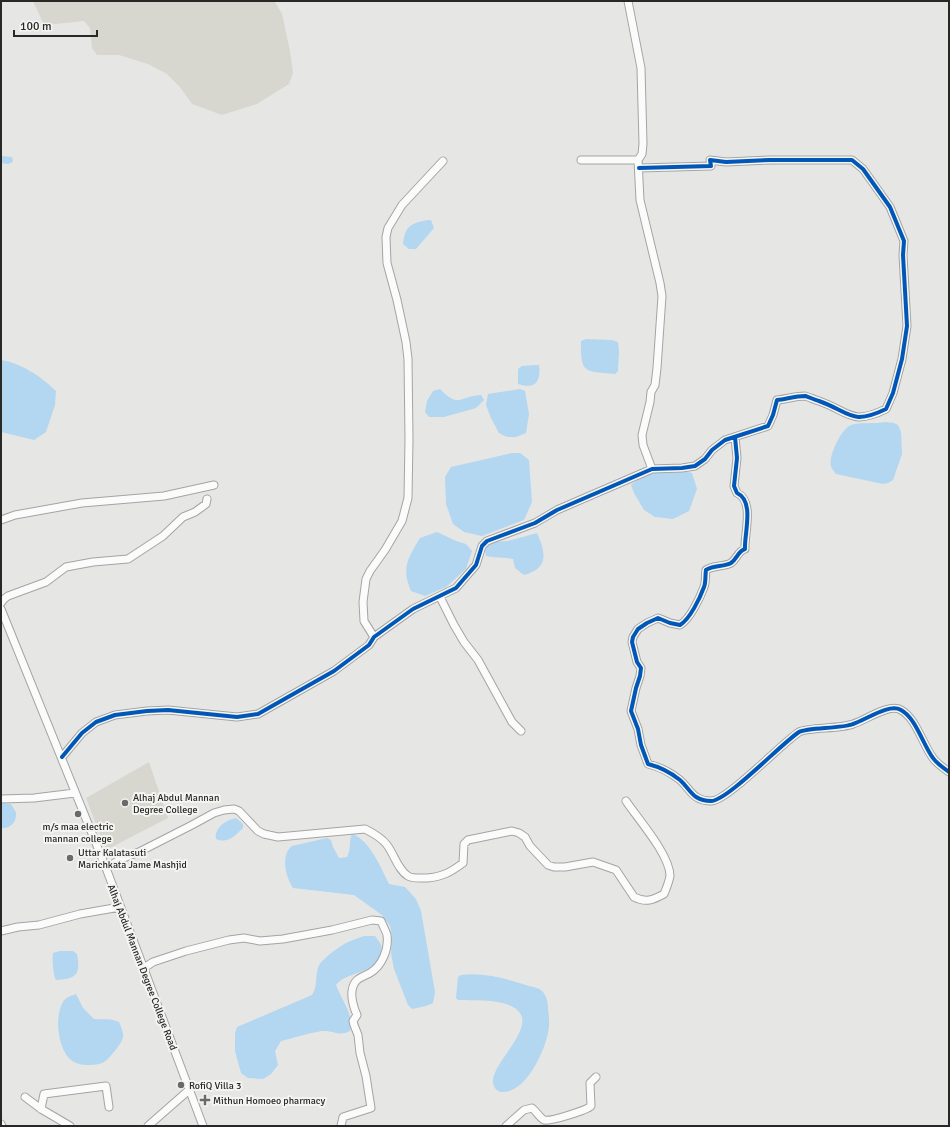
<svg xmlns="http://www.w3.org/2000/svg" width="950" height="1127" viewBox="0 0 950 1127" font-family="Signika,sans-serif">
<rect width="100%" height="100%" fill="#e6e6e4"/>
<path fill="#d7d7d0" d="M33 1H273L275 2 282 14 290 51 293 73 289 84 257 104 222 115 192 104 180 87 167 74 148 64 119 55H97L92 48 90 28 84 21 55 24 43 23Z
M149 762 168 818 106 850 86 798Z"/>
<path fill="#b3d6f1" d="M2 156 12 157 13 162 8 164 2 163Z
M428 220H431L434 228 416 249H409L403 244C405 226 411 223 428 220Z
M586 339 612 340 618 342 619 351 618 371 615 374C586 371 580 375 581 341Z
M1 360C21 363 42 377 56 391L55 405 46 432 34 440 1 432Z
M536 365H539C541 381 536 390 518 384V369L522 366Z
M440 389C459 409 460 396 481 395L484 400 476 408 444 417H429L425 412 427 401 433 391Z
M520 389 525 391 529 414 526 433 516 437H507L499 433 491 418 486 405 488 394Z
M886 422 894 423 898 425 901 432 902 454 893 480 888 483 883 484 836 474C834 471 831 468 831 466 828 456 842 428 851 425 860 422 875 424 886 422Z
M512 453H520L529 460 532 502 524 520 482 536 464 532 453 524 446 504 445 477 451 467Z
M684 471 692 473 697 489 689 511 673 519 655 517 644 510 634 493 631 485 633 483 653 472Z
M437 532 456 541 466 544 472 551 466 569 446 587 425 596 411 591C401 568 408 558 420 538Z
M537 533C546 553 549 568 524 575L515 568 513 559C504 557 495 558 486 556L485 549 492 542 508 541Z
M1 803 11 804C12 806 15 810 16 813 17 823 9 829 1 828Z
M236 818 243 824V828C235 836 227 844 216 839 214 828 226 820 236 818Z
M352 834C370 840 381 868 389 884L405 887 416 899 421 911 435 992 433 1003 426 1006 412 1009 408 1005 394 969 391 953 392 936 390 926 382 915 354 895 293 888C286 878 280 855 292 846L327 838 331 840 333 847 339 858 347 857C352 847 348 842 352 834Z
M364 936H375C381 944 384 947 380 956 370 976 347 971 336 985 341 999 355 1016 350 1031 337 1037 335 1030 322 1031 308 1033 294 1038 281 1041L275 1051 278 1065 271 1074 263 1079 248 1078 241 1073 235 1051V1033L237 1027 312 995C318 985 315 978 318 968 320 960 339 947 346 943 352 940 358 938 364 936Z
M60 951H73L77 954C81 975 76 979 56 980 53 974 52 959 53 953Z
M461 975C484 972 507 979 529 986 533 987 540 988 543 992 547 997 548 1003 548 1009 549 1017 550 1025 548 1033 544 1052 526 1093 502 1092 499 1092 496 1090 495 1088 480 1067 554 1020 506 1004 492 999 473 1001 458 1000L456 998 458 977Z
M76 994 83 1008 94 1019C103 1020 110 1018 119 1022 126 1038 124 1038 114 1052 106 1061 105 1064 92 1065 84 1065 78 1065 71 1060 58 1050 54 1016 63 1002 66 997 71 996 76 994Z"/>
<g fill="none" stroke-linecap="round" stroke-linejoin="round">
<g stroke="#a4a4a3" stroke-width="9">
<path id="minor" d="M581 160H638L642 154 643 144 641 68 628 1
M638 160 640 200 660 283 662 296 657 368 655 385 651 392 650 402 642 435 643 445 652 469
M735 437 737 458 734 486 737 493C755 501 744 534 745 549 738 551 737 559 731 563 724 567 713 565 706 570 705 576 706 582 704 587 700 598 690 619 680 625L670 623 658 618 647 623 638 629 633 637 632 642 637 662 641 668 640 676 636 688 631 711 638 729 641 745 648 764C660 767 670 772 680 780 691 790 693 801 711 801 727 801 782 743 799 732 808 727 841 729 853 724 866 720 889 703 901 710 916 718 923 745 933 758 937 764 944 768 949 772
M1 520 15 515 82 503 164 496 214 485
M440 597 454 625 464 642 478 660 512 722 521 731
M1 603 4 599 8 596 46 582 66 567 93 562 128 559 163 536 183 517 195 512 206 504 207 499
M1 609 106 868 203 1126
M374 637 364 621 363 602 366 579 370 571 385 550 402 521 408 498 409 439 408 359 406 342 397 300 387 263 386 237 388 228 402 205 443 161
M62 757 82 733 96 722 115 715 147 711 168 710 237 717 258 714 334 671 369 645 374 637 413 609 456 588 476 565 482 546 487 541 535 523 557 510 652 469 682 468 695 466 705 459 712 450 725 440 768 426 773 415 777 400C786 399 796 396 805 396 809 397 815 400 819 401 850 412 851 426 886 409L893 393 902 359 907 326 903 255 904 241 890 207 863 169 852 160H770L726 162 710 160 711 166 639 168
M1 799 34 798 75 793
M106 868 121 859 139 852 192 825 214 813 224 810 234 809 239 811 258 831 264 834 278 837 365 829C373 833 382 838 387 845 394 854 398 870 408 876 413 879 421 878 427 878 442 877 451 872 463 863L464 844 468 840 512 831 519 833 525 837 530 846 548 865 554 867H565L593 862 616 870 634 897C646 903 653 900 664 894 666 889 669 882 670 876 670 855 638 819 626 801
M1 931 18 927 39 925 80 914 120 907
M144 968 153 962 186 951 229 940 244 938 260 941 283 939 332 930 372 920 381 921C383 926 386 931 387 935 389 949 382 966 370 973 361 978 354 978 352 991 351 998 354 1009 357 1015L353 1021 354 1025 358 1035 360 1053 366 1076 371 1108 343 1117 341 1126
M25 1097 41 1109 70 1126
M41 1109 44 1094 106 1086 109 1107
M1 1124 2 1126
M148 1126 189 1090
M506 1126 524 1110 532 1108C536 1111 540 1118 544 1120 550 1122 587 1110 591 1106L590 1083 596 1077"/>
</g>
<use href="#minor" stroke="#fbfbfb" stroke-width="7"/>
<g stroke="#f4f4f1" stroke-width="6">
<path id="cycleway" d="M735 437 737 458 734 486 737 493C755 501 744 534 745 549 738 551 737 559 731 563 724 567 713 565 706 570 705 576 706 582 704 587 700 598 690 619 680 625L670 623 658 618 647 623 638 629 633 637 632 642 637 662 641 668 640 676 636 688 631 711 638 729 641 745 648 764C660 767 670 772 680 780 691 790 693 801 711 801 727 801 782 743 799 732 808 727 841 729 853 724 866 720 889 703 901 710 916 718 923 745 933 758 937 764 944 768 949 772
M62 757 82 733 96 722 115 715 147 711 168 710 237 717 258 714 334 671 369 645 374 637 413 609 456 588 476 565 482 546 487 541 535 523 557 510 652 469 682 468 695 466 705 459 712 450 725 440 768 426 773 415 777 400C786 399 796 396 805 396 809 397 815 400 819 401 850 412 851 426 886 409L893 393 902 359 907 326 903 255 904 241 890 207 863 169 852 160H770L726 162 710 160 711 166 639 168"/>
</g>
<use href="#cycleway" stroke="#0057b8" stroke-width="4"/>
</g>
<g fill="#6a6a69" stroke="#f4f4f1" stroke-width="1.5">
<circle cx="125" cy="803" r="4"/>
<circle cx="78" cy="814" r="4"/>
<circle cx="70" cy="858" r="4"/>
<circle cx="181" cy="1085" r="4"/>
<path d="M203 1094h4v4h4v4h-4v4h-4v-4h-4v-4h4z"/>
</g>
<g text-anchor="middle" stroke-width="4" stroke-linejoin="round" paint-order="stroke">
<g font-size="10" fill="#282827" stroke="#f4f4f1" text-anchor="start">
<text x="133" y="801">Alhaj Abdul Mannan<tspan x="133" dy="12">Degree College</tspan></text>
<text x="78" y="830" text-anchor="middle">m/s maa electric<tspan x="78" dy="12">mannan college</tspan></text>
<text x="78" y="856">Uttar Kalatasuti<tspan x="78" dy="12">Marichkata Jame Mashjid</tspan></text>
<text x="189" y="1089">RofiQ Villa 3</text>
<text x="213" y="1104">Mithun Homoeo pharmacy</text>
</g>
<g font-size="10" fill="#282827" stroke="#f4f4f1">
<text transform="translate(143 967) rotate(69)" y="4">Alhaj Abdul Mannan Degree College Road</text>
</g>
</g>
<rect width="950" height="1127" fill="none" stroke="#282827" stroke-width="4"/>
<path d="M14 30v6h83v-6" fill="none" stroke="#282827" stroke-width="2"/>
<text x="20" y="30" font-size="12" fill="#282827" stroke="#f4f4f1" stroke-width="3" paint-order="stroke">100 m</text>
</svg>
